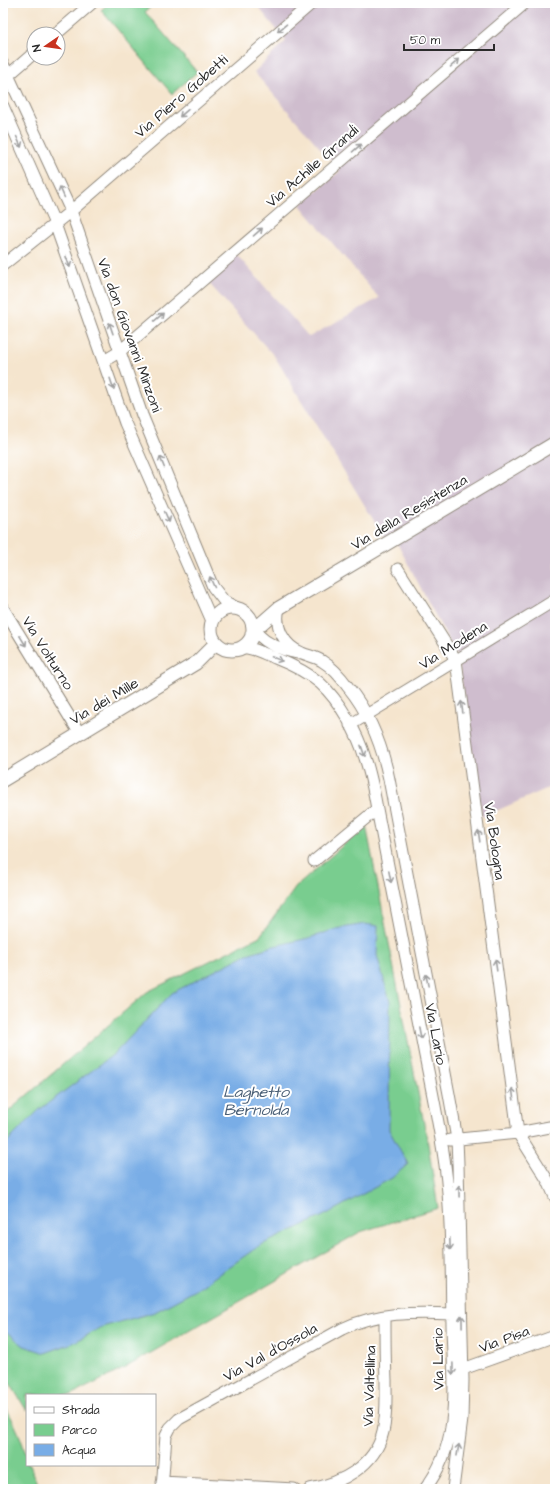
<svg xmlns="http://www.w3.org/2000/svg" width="558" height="1492" viewBox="0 0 558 1492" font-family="'Architects Daughter',sans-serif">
<rect width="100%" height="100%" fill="#fff"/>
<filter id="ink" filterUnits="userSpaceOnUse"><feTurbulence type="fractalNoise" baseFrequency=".025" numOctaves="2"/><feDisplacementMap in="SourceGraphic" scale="8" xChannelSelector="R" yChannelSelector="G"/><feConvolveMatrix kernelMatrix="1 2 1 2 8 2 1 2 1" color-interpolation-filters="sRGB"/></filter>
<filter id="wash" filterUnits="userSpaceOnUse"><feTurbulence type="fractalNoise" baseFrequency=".012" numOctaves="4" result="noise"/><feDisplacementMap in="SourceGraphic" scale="16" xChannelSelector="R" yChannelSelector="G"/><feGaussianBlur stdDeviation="0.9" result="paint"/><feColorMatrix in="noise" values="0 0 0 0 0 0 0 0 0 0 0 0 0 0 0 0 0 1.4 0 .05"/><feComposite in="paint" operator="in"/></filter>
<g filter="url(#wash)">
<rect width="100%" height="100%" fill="#f5e5ce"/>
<path fill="#cfbdce" d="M255 3H555V785L482 817 458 658 398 545 385 539 275 357 206 280 236 254 309 337 379 298 300 205 340 171 254 72 286 41Z"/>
<path fill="#79cd8f" stroke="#527c5d" d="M109 3H155L145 12 197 72 172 94 101 10Z
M366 825 428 1144 438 1208 360 1232 123 1369 71 1395H27V1411L3 1372V1116L147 992 260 936 296 887Z
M3 1402C12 1418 27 1447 27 1465H30L39 1489H3Z"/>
<path fill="#79ade6" stroke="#526c88" d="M365 924 378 926 377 955 390 1002 389 1130 408 1164 392 1178 325 1215 259 1246 196 1290 155 1312 102 1327 73 1343 45 1353 24 1346 3 1329V1146L39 1110 114 1054 172 993 247 954 274 946 309 938 336 929Z"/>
</g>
<g filter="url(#ink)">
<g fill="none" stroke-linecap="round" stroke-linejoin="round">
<g stroke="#90887c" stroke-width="13">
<path id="minor" d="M56 34 92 3
M3 64 71 211 142 415 213 587 224 601 239 609
M4 79 34 53
M3 106 55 224 125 423 212 621
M3 265 71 211 312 3
M104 361 119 352 525 3
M398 569 456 660 518 1133 548 1181 555 1197
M3 608 80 734
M279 608C274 627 284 646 302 653 309 656 316 657 322 661 332 667 341 677 348 687 370 714 382 745 389 779L449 1094 457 1139 458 1164 463 1380 462 1419 453 1489
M253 625C258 642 282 650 298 653
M240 648C251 646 264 654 275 658 290 664 307 672 320 683 340 701 358 734 365 758 371 775 374 792 377 809 392 884 406 960 421 1035 429 1078 439 1121 445 1165 452 1216 451 1273 452 1325 453 1382 463 1440 425 1489
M350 725 555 600
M314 861 377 809
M450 1140 518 1133 555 1126
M463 1369 555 1336
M162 1482 294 1489
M162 1489 166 1436 170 1428 179 1419 342 1329C376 1312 415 1312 452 1314
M310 1489C342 1483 375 1466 383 1432 387 1415 386 1397 386 1380 385 1359 385 1337 385 1316"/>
</g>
<g stroke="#90887c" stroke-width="15">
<path id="tertiary" d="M211 629a21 21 0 1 1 42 0a21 21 0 1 1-42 0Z
M252 634 254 630 279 608 555 443
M3 780 196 663 216 643"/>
</g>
<use href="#minor" stroke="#fff" stroke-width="11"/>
<use href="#tertiary" stroke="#fff" stroke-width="13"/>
</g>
<defs><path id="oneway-shaft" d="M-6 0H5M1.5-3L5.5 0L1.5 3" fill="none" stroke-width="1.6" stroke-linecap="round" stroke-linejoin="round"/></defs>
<g stroke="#a0a0a0">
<use href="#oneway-shaft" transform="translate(282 28) rotate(140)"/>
<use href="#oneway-shaft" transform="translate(455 63) rotate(-41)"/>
<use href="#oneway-shaft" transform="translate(184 113) rotate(139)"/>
<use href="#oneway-shaft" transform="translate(19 142) rotate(66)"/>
<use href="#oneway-shaft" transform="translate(357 148) rotate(-41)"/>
<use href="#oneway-shaft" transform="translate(62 192) rotate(-114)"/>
<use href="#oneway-shaft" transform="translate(258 232) rotate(-41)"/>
<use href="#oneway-shaft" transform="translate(68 262) rotate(70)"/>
<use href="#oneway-shaft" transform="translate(159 317) rotate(-41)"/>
<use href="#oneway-shaft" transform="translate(111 328) rotate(-109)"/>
<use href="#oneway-shaft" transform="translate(112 384) rotate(71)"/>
<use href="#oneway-shaft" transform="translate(162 462) rotate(-112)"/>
<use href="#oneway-shaft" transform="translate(167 517) rotate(66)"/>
<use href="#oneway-shaft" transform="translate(212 582) rotate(-114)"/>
<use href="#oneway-shaft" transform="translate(23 641) rotate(58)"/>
<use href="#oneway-shaft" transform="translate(277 659) rotate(22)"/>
<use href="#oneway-shaft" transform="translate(462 707) rotate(-98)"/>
<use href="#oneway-shaft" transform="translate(363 751) rotate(70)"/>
<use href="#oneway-shaft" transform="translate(479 836) rotate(-98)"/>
<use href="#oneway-shaft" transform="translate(390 877) rotate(79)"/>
<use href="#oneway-shaft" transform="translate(496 965) rotate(-98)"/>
<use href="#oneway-shaft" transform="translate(427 980) rotate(-101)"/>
<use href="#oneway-shaft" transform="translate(420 1033) rotate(79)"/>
<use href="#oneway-shaft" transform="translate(513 1094) rotate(-98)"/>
<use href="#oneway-shaft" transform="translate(459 1191) rotate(-91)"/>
<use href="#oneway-shaft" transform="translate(450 1244) rotate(88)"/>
<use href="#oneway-shaft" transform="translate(462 1321) rotate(-91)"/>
<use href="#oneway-shaft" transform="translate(453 1369) rotate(89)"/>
<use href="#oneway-shaft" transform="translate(458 1450) rotate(-80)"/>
</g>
</g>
<g text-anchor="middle" stroke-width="4" stroke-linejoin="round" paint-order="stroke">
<g font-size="15" fill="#2b2b2b" stroke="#fff">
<text transform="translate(181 96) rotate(-41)" y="5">Via Piero Gobetti</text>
<text transform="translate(312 166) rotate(-41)" y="5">Via Achille Grandi</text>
<text transform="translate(130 335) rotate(70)" y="5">Via don Giovanni Minzoni</text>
<text transform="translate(409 512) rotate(-31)" y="5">Via della Resistenza</text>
<text transform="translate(453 645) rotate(-32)" y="5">Via Modena</text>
<text transform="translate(48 653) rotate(58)" y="5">Via Volturno</text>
<text transform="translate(104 701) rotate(-31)" y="5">Via dei Mille</text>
<text transform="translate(495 841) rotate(82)" y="5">Via Bologna</text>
<text transform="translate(436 1034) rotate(79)" y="5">Via Lario</text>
<text transform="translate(504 1339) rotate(-20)" y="5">Via Pisa</text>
<text transform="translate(270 1352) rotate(-29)" y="5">Via Val d'Ossola</text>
<text transform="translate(438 1359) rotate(-91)" y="5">Via Lario</text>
<text transform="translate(369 1386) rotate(-88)" y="5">Via Valtellina</text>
</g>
<g font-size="16" font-style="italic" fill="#4a5f76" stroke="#fff">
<text x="256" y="1097">Laghetto<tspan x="256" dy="18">Bernolda</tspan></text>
</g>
</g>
<rect width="558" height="1492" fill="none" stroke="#fff" stroke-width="16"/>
<rect x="26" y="1394" width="130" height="72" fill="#ffffff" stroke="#aaaaaa"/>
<rect x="34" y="1407" width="20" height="6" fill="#ffffff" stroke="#aaaaaa"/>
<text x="62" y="1414" font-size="12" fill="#2b2b2b">Strada</text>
<rect x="34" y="1424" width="20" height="12" fill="#79cd8f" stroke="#aaaaaa"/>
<text x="62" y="1434" font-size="12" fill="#2b2b2b">Parco</text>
<rect x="34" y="1444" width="20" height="12" fill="#79ade6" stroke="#aaaaaa"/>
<text x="62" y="1454" font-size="12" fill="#2b2b2b">Acqua</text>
<g transform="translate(46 46) rotate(257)"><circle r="19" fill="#ffffff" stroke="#aaaaaa"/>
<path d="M0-3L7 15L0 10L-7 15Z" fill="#c8321e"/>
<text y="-6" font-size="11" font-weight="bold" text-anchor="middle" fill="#2b2b2b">N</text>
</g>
<path d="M404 44v6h90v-6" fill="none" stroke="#2b2b2b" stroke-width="2"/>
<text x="410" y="44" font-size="12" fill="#2b2b2b" stroke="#ffffff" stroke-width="3" paint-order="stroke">50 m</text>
</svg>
